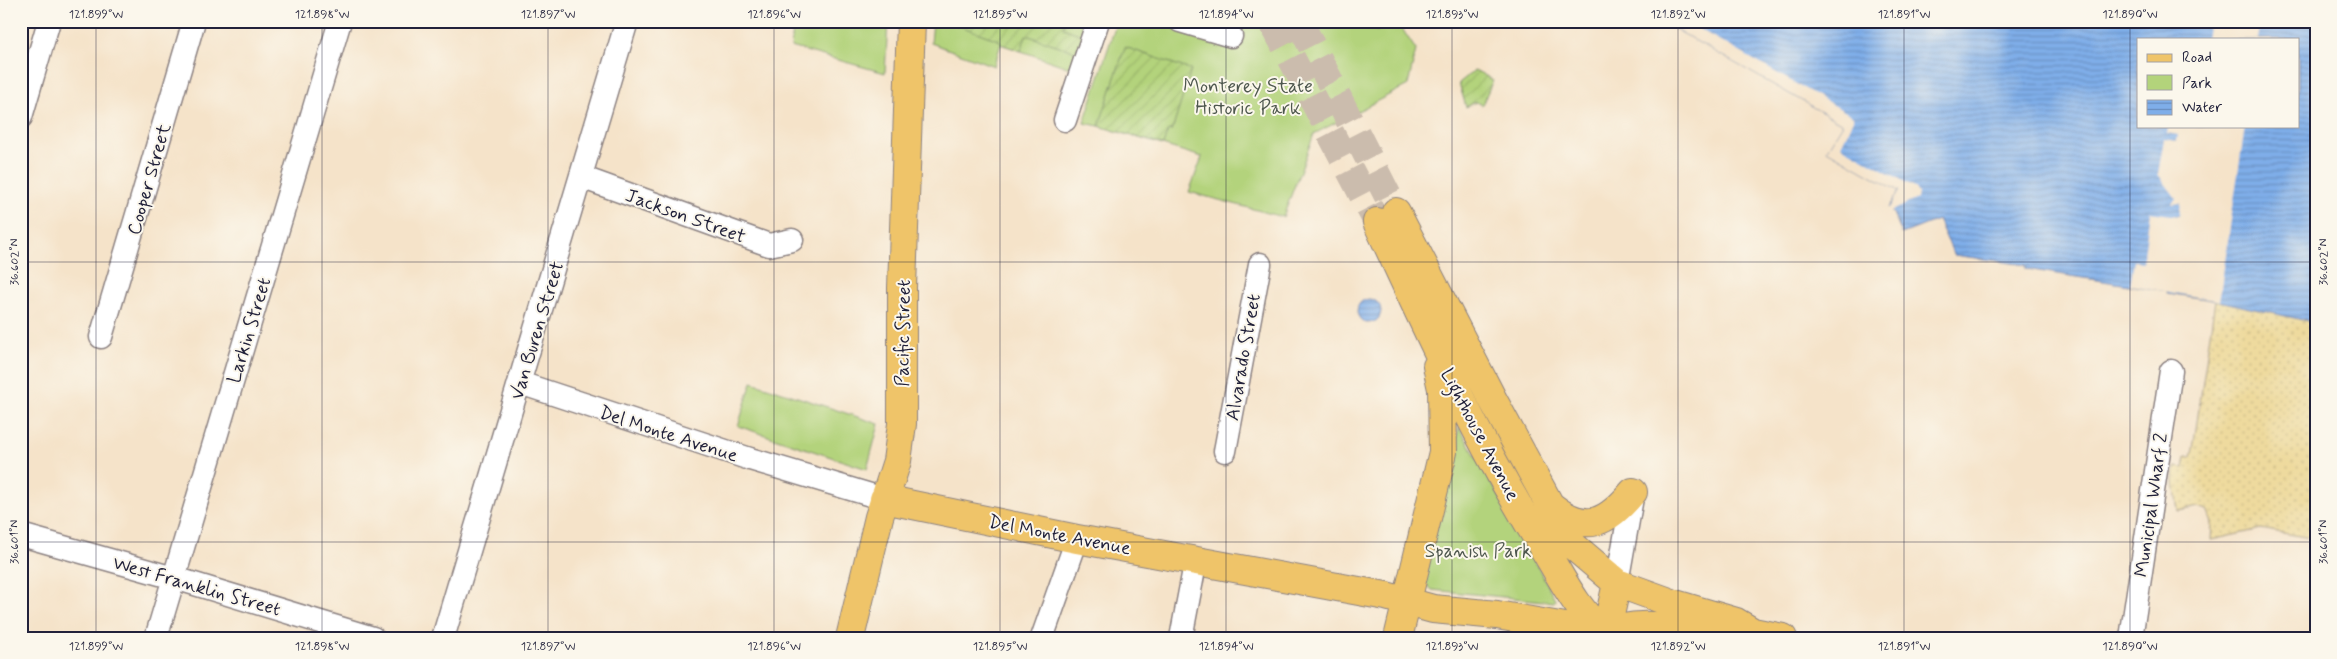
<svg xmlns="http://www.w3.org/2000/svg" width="2337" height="659" viewBox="0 0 2337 659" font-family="Mynerve,sans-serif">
<defs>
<pattern id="sand-dots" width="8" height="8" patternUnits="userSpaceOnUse" patternTransform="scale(1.25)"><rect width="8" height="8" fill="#eeda9e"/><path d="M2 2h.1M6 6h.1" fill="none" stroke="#ccbb89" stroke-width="1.8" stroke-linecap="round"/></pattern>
<pattern id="garden-furrows" width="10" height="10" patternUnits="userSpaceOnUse" patternTransform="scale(1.25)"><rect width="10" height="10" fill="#b3d37b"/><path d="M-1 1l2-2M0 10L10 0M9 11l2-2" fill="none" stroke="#9ab56b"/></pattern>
<pattern id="water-rules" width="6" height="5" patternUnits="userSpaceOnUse" patternTransform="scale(1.25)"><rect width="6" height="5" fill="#7faee9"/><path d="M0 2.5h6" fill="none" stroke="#688dbe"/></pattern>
</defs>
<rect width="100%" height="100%" fill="#fbf7ec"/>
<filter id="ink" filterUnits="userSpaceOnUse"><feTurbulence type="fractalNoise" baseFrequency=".02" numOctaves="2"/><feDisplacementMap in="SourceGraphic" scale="10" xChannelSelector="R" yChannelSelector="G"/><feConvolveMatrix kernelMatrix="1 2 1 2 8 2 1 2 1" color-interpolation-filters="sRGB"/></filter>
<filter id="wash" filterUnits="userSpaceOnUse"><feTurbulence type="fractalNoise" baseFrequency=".0096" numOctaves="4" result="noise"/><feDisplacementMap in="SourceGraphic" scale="20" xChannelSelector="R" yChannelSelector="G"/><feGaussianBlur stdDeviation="1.12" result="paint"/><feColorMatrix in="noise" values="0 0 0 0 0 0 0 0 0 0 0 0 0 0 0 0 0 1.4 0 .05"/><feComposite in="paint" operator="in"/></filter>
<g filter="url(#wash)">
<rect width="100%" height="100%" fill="#f5e3c9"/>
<path fill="#b3d37b" stroke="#6a7a5b" d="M794 21H888L885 73 791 47Z
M933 21H1088L1073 69 1001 44 994 66 931 43Z
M1117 21H1397L1416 50 1408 85 1314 134 1283 217 1189 192 1202 157 1099 126 1084 123Z
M752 382 879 424 867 469 738 426Z
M1459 427 1510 515 1555 599 1554 602 1432 590 1424 582Z"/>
<path fill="url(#sand-dots)" stroke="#887e6c" d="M2316 21V539L2261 529 2211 540 2212 523 2207 510 2199 507 2178 511 2174 482 2175 467 2184 468 2186 457H2191L2193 449 2215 300 2219 301 2298 126V39Z"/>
<path fill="url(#garden-furrows)" stroke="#6a7a5b" d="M946 21H1065L1063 28 1082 35 1077 52 1026 35 1021 51 1000 44 1001 41Z
M1324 21H1386L1378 31Z
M1125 47 1191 70 1172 131 1168 130 1163 145 1099 126Z
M1475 70 1493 80 1482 105 1476 102 1466 107 1459 83Z"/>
<path fill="url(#water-rules)" stroke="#506892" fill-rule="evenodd" d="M1661 21H2316V323L2219 301 2167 293V291L2026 269V265L1954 255 1938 220 1902 234 1892 211 1888 208 1899 191 1827 150 1843 124ZM2138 39H2298V126H2138Z
M1357 311a12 12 0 1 1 24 0a12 12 0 1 1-24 0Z"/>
<path fill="#f5e3c9" d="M1661 21H1685L1853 116V121L1841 146 1914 187 1918 193 1917 199 1889 212 1887 210 1886 208H1889L1899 191 1827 150 1843 124Z
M2209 21H2261L2258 39H2206Z
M2168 126H2245L2219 301 2130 285 2134 261 2143 262 2150 212 2179 216 2181 203 2172 204 2176 198 2158 174 2164 139 2177 141 2178 135 2167 133Z"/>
</g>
<g filter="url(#ink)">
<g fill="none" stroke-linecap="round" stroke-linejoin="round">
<path stroke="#cbbcad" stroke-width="28" stroke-dasharray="28 14" stroke-linecap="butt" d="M1272 21 1377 222
M1299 21 1396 212"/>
<g stroke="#8c8282" stroke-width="25">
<path id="minor" d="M1180 21 1231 36
M21 117 49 21
M1065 120 1098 21
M581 177 769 245 792 240
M101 337 194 21
M520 383 750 459 884 499
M1225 451 1260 264
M21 535 188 582 373 638
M1617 583 1633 492
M156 638 340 21
M443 638 627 21
M1042 638 1077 539
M1181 638 1196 559
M2131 638 2171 371"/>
</g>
<g stroke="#8c8282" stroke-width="30">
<path id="major" d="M1396 212 1493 400 1571 544 1617 583 1675 604 1736 622 1753 632 1783 638
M1377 222C1428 332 1479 445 1544 549 1563 580 1576 609 1605 634
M884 499 1077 539 1386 596 1433 609 1497 615 1605 634 1612 638
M1551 506C1586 534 1606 524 1633 492
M1605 634C1647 614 1696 637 1741 633
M850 638 879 517 897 461 902 424V288L911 21
M1398 638 1443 452 1442 389 1437 366
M1605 638 1617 583"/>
</g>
<use href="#minor" stroke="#fff" stroke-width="22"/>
<use href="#major" stroke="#efc469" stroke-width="28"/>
</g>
</g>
<path fill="none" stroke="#22223b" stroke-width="1" stroke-opacity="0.45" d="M96 21V638M322 21V638M548 21V638M774 21V638M1000 21V638M1226 21V638M1452 21V638M1678 21V638M1904 21V638M2130 21V638M21 262H2316M21 542H2316"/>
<g text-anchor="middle" stroke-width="4" stroke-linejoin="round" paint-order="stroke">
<g font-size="19" fill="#4e574e" stroke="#fbf7ec">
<text x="1248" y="92">Monterey State<tspan x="1248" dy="22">Historic Park</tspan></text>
<text x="1478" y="557">Spanish Park</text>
</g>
<g font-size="19" fill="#22223b" stroke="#fbf7ec">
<text transform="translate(148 179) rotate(-74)" y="7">Cooper Street</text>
<text transform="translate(686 215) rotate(20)" y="7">Jackson Street</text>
<text transform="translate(248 330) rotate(-73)" y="7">Larkin Street</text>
<text transform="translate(536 330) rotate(-73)" y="7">Van Buren Street</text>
<text transform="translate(902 333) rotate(-89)" y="7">Pacific Street</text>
<text transform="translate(1242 357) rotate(-80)" y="7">Alvarado Street</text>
<text transform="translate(669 433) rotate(18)" y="7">Del Monte Avenue</text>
<text transform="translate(1481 434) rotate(62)" y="7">Lighthouse Avenue</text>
<text transform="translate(2150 505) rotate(-82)" y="7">Municipal Wharf 2</text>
<text transform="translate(1060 534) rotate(11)" y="7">Del Monte Avenue</text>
<text transform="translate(197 585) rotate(16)" y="7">West Franklin Street</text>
</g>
</g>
<rect width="2337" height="659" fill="none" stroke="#fbf7ec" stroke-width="55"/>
<rect x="2137" y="38" width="162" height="90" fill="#fbf7ec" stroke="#a4a2a5"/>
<rect x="2147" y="54" width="25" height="8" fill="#efc469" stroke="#a4a2a5"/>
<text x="2182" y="62" font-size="15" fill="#22223b">Road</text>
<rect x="2147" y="75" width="25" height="15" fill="#b3d37b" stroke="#a4a2a5"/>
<text x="2182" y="88" font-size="15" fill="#22223b">Park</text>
<rect x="2147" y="100" width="25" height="15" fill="url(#water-rules)" stroke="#a4a2a5"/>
<text x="2182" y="112" font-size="15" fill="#22223b">Water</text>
<rect x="28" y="28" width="2282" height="604" fill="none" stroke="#22223b" stroke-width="2"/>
<g font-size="12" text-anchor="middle" fill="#22223b">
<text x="96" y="18">121.899°W</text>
<text x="322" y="18">121.898°W</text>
<text x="548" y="18">121.897°W</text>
<text x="774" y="18">121.896°W</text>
<text x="1000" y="18">121.895°W</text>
<text x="1226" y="18">121.894°W</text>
<text x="1452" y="18">121.893°W</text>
<text x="1678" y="18">121.892°W</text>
<text x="1904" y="18">121.891°W</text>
<text x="2130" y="18">121.890°W</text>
<text transform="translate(14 262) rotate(-90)" y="4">36.602°N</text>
<text transform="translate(2323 262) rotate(-90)" y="4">36.602°N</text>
<text transform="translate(14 542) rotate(-90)" y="4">36.601°N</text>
<text transform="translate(2323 542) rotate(-90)" y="4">36.601°N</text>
<text x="96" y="650">121.899°W</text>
<text x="322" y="650">121.898°W</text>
<text x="548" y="650">121.897°W</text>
<text x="774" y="650">121.896°W</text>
<text x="1000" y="650">121.895°W</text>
<text x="1226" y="650">121.894°W</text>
<text x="1452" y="650">121.893°W</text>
<text x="1678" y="650">121.892°W</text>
<text x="1904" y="650">121.891°W</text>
<text x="2130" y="650">121.890°W</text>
</g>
</svg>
